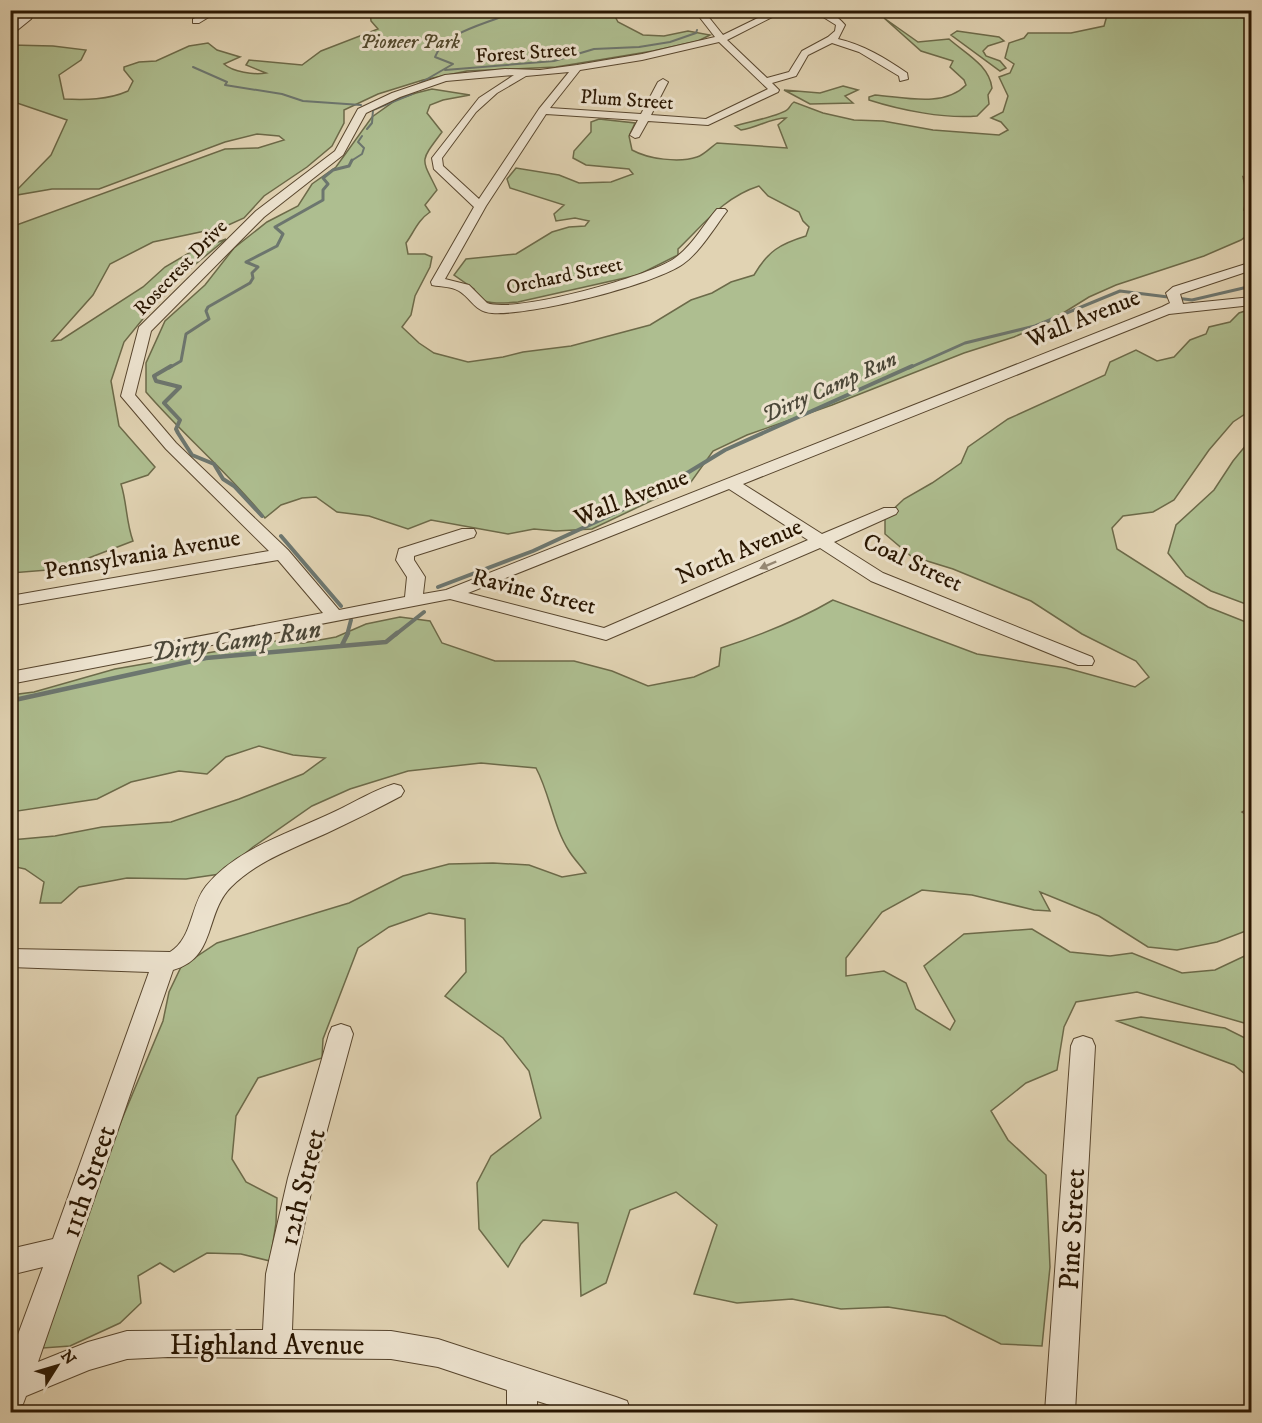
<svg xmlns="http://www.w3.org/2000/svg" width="1262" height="1423" viewBox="0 0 1262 1423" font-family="'IM FELL DW Pica',serif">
<rect width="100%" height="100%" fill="#e1d3b3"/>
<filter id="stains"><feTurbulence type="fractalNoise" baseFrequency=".00333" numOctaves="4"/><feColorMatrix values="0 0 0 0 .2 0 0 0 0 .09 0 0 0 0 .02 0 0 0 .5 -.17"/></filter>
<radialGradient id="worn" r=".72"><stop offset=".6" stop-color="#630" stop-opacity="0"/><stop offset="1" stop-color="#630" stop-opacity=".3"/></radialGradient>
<path fill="#aebe90" stroke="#6c6a49" stroke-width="1.5" d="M370 11H612L618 22 643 35 664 36 688 31 710 35 698 41 653 51 556 67 467 71 423 80 378 94 344 110V123L332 146 307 167 264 196 244 218 224 227 153 242 110 264 93 295 52 341 61 340 143 287 165 267 189 253 226 239 186 272 151 309 124 342 111 381 119 426 155 467 148 475 121 484C127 503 126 522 133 541L60 569 11 573V227L225 149 258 148 284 140 279 136 257 134 225 142 99 189H52L11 196 51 155 67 120 11 101V86L13 83 11 81V45L53 46 86 50 81 60 59 75 64 99C85 100 108 100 128 91L133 81 124 70V67L139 62 156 61 189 46 208 43 217 50 240 57 224 64C233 72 254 75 266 73L246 65 249 60 302 65 321 51 378 29 371 21Z
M1107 11H1251V181L1243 177 1247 195 1244 210 1251 217 1250 233 1241 240 1204 256 1116 285 1089 297 1047 323 1014 337 964 353 832 405 747 435 713 451 691 482 592 529 556 531 534 529 508 534 431 520 408 529 369 516 337 512 316 497 302 498 281 505 265 518C229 473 184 436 146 392V363L165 321 205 285 234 248 267 222 298 206 312 184 336 167 372 117 396 100 416 93 432 89 470 95 443 100 430 105 427 113 442 132C419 163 421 157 437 190L425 205 430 212C418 220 414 232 406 243L408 254H425L432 257 430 267 415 296 411 315 402 327 419 343 434 353 468 362 503 357 523 352 571 346 650 325 691 300 712 293 731 282 754 275C768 251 780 244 806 236L809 227 803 221 799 212 768 196 759 186C724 197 704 224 678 249V255L638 275 518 302C505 303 492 305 479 299L474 289 454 275 466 259 516 254 552 232 569 227 585 226 589 221 575 218 556 221 554 214 564 205 510 188 507 179 516 168 559 175 579 183 611 182 633 174 629 169 586 165 573 158 574 151 591 132V122L599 119 635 123 629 136 632 150C648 159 679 163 697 157 704 155 711 147 717 143L787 148 778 125 786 118C770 118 757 128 741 130L735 126C746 122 782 116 788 109 790 107 791 104 794 102L823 113 854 120 883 121 933 130 999 135 1008 130 1001 122 991 118 1003 112 1008 96 999 77 1010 73 1014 64 1005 58 1009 43 1024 38 1028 33H1071L1104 26 1108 12Z
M884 18 918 42 949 39C966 54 989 65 992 88L988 95 989 104 977 116C945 119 900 110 869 100V97L875 95C903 97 944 108 966 85L964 80 950 67 953 61 921 51Z
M957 31 999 37 1004 41 988 46 983 51 986 56 1000 61 1006 68 1000 71 951 35Z
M843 86 858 90 845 96 853 103 810 104 784 90 820 93Z
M1251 309V410L1233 422 1209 450 1174 500 1153 512 1123 516 1112 528 1117 549 1208 607 1251 624V811L1247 809 1242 812 1251 818V929L1217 942 1177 950 1148 947 1099 916 1040 892 1050 911 1034 910 972 895 922 890 882 912 846 958V976L884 971 906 983 916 1009 950 1030 955 1021 924 966 964 934 1032 929 1070 952 1110 956 1132 953 1182 973 1215 970 1251 953V1025L1137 992 1076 1002 1064 1027 1057 1070 1026 1083 991 1111 1008 1140 1046 1175 1050 1267 1042 1346 1001 1344 945 1316 888 1307 841 1309 792 1299 737 1303 694 1294 717 1225 676 1192 630 1210 606 1283 581 1296 578 1223 543 1220 521 1244 508 1267 479 1229 477 1183 491 1156 541 1118 529 1071 503 1038 445 996 466 972 465 919 429 913 389 927 358 948 323 1039 322 1058 258 1078 236 1116 232 1159 246 1182 277 1198 276 1223 270 1261 241 1254 207 1253 174 1272 160 1263 138 1276 141 1303 120 1323 70 1346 43 1348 56 1296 112 1143 163 1021 169 992 181 967 217 943 349 903 403 876 449 864 493 863 529 865 562 877 586 873C581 866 574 859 569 851 553 826 550 794 536 768L481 763 408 771 350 789 312 806 253 847 220 874 186 879 127 878 79 887 61 903H40L44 882 25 869 11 866V840L55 836 102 827 171 822 239 799 303 774 325 758 293 755 259 746 226 757 207 774 179 771 131 782 97 799 11 812V695L34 692 115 669 276 641 303 643 336 637 366 624 400 617 430 621 442 643 495 661H574L612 671 648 686 694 677 719 666 721 648C761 635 797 621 833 600L977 654 1066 668 1135 687 1149 677 1136 661 1082 634 1031 601 953 569 911 556 885 534V517L904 499 932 483 961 463 968 447 1008 419 1105 375 1110 362 1136 350 1157 361 1174 357 1190 340 1206 334 1209 327 1230 322 1239 313Z
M1251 439V606L1211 591 1186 576 1168 553 1176 525 1214 490 1233 461Z
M1141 1017 1225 1028 1251 1041V1079L1234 1065 1117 1021Z"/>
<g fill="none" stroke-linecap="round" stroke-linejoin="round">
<path stroke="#6c766f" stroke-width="2" d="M193 67 227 82 225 85 282 94 303 101 361 105
M445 70 554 61 594 49 639 47 670 42 696 33 697 30
M415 86 453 64 435 57C444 33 482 25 503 16L504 10
M367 129 372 123 373 110 412 94
M351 161 362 154 364 148 358 142 362 136"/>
<path stroke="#6c766f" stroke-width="3" d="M169 368 181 361 186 334 209 319 206 311 208 307 250 283 253 278 252 273 258 267 246 262 277 246 283 234 275 227 323 200V190L328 184 323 178 333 170 349 166 352 160
M909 368 965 343 1035 326 1120 291 1192 300 1252 286"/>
<path stroke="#6c766f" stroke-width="4" d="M171 366 154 376 156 381 180 387 164 403 180 420 176 429 178 433 192 455 214 464 223 479 234 486 262 516
M281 536 341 606
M438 587 533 551 641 501 725 450 912 366
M347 635 351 620
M395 635 424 612"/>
<path stroke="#6c766f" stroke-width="4.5" d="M342 645 348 633
M10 701 206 658 386 642 397 633"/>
<g stroke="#58462e" stroke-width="2">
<path id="minor" d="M27 10H36L31 19 10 36V28Z
M204 10H212V15L199 23H193V19L204 14Z
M694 10H703L723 35 774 10H786L727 40 767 78 789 72 802 51 828 37 835 31 836 25 812 10C826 10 836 14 845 25L838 39C864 45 885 58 907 73L908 79 900 81 899 76 859 52 832 43 808 55 796 76 772 83 779 90 778 92 708 125 648 121 639 137 635 138 630 135 638 120 546 114 486 206 445 279 469 285 487 303C514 314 651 276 675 258 692 246 704 224 717 209H725L727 211C714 228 700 252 683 264 653 285 530 316 492 313 475 312 472 299 459 291 451 286 441 287 432 285L431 282 474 207 434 169 432 158 479 98 514 75 446 81 400 97 366 113 343 155 264 217 151 331 135 395 176 443 288 550 339 610 405 597 407 577 396 560 399 549 462 529H474L476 533 474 537 414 556V560L425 577 423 594 446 590 1162 307 1170 303 1166 293 1173 287 1252 262V270L1180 294 1183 304 1252 297V305L1169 314 743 484 822 534 884 508H896L898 511 896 514 834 542 883 573 1092 657 1094 661 1092 665H1078L871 581 820 548 606 640 450 599 10 684V672L323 613 278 560 10 606V596L269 551 166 449 121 396 139 327 256 211 335 151 358 109 392 93 445 75 505 69 540 70 577 65 642 54 715 37ZM719 42 768 89 706 119 651 115 668 82 663 79 658 82 641 114 550 108 580 70 642 60ZM569 72 539 109 479 199 443 166 442 158 476 112 497 93 526 76ZM729 489 808 540 604 628 468 593Z
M394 784 401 786 404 791 401 796C377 809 352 821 327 833 294 848 257 861 231 887 204 914 217 958 173 970L38 1362 88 1342 127 1331 263 1330 266 1274 288 1178 329 1034 332 1027 341 1024 350 1027 353 1034 314 1178 294 1274 292 1330 391 1331 438 1339 616 1397 627 1401 631 1412H572L537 1401V1412H507V1390L438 1367 391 1359 168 1357 127 1359 89 1370 26 1396 23 1404 10 1407V1356L43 1267 10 1275V1249L53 1239 149 972 10 967V949L170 952C193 938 190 906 206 886 238 847 293 832 336 811 355 802 374 790 394 784Z
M1083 1036 1092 1039 1095 1046 1075 1412H1045L1071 1046 1074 1039Z"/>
</g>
<use href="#minor" fill="#ece2ce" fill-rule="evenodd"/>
</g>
<defs><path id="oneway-solid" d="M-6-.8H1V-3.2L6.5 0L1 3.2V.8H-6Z" transform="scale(1.5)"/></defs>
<use fill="#958772" href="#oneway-solid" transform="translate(768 565) rotate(157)"/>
<g text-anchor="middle" stroke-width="6" stroke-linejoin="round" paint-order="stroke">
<g font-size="20" font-style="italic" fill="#52492d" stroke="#ece2ce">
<text x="410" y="48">Pioneer Park</text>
</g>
<g font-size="20" fill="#2a1702" stroke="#ece2ce">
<text transform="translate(526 52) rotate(-4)" y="7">Forest Street</text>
<text transform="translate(627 99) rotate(4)" y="7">Plum Street</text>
<text transform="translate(180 267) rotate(-46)" y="7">Rosecrest Drive</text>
<text transform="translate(564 275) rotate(-12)" y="7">Orchard Street</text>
</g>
<g font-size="22" font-style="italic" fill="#4b4738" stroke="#ece2ce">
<text transform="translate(829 386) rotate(-24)" y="8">Dirty Camp Run</text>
</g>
<g font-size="24" fill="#2a1702" stroke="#ece2ce">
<text transform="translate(1083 318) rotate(-22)" y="8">Wall Avenue</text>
<text transform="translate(631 497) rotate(-21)" y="8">Wall Avenue</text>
<text transform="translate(739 551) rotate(-23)" y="8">North Avenue</text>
<text transform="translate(142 554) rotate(-10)" y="8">Pennsylvania Avenue</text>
<text transform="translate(913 562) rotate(25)" y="8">Coal Street</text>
<text transform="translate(534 591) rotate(14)" y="8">Ravine Street</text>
</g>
<g font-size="26" font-style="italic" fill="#4b4738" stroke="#ece2ce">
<text transform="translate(236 640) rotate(-8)" y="9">Dirty Camp Run</text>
</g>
<g font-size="28" fill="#2a1702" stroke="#ece2ce">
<text transform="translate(87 1181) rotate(-71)" y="10">11th Street</text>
<text transform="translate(301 1187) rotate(-76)" y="10">12th Street</text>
<text transform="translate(1071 1229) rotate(-87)" y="10">Pine Street</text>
<text x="267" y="1354">Highland Avenue</text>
</g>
</g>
<rect width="1262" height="1423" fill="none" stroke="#e1d3b3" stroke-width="36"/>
<rect x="12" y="12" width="1238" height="1399" fill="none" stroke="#2a1702" stroke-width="3"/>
<rect x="18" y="18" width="1226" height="1387" fill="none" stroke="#2a1702" stroke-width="1.5"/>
<g transform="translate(57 1366) rotate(53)" stroke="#ece2ce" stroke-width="4.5" paint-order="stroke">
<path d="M0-4.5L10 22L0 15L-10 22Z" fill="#2a1702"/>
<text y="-9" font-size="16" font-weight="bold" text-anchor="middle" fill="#2a1702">N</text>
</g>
<rect width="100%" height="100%" filter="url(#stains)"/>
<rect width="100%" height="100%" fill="url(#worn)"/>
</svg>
